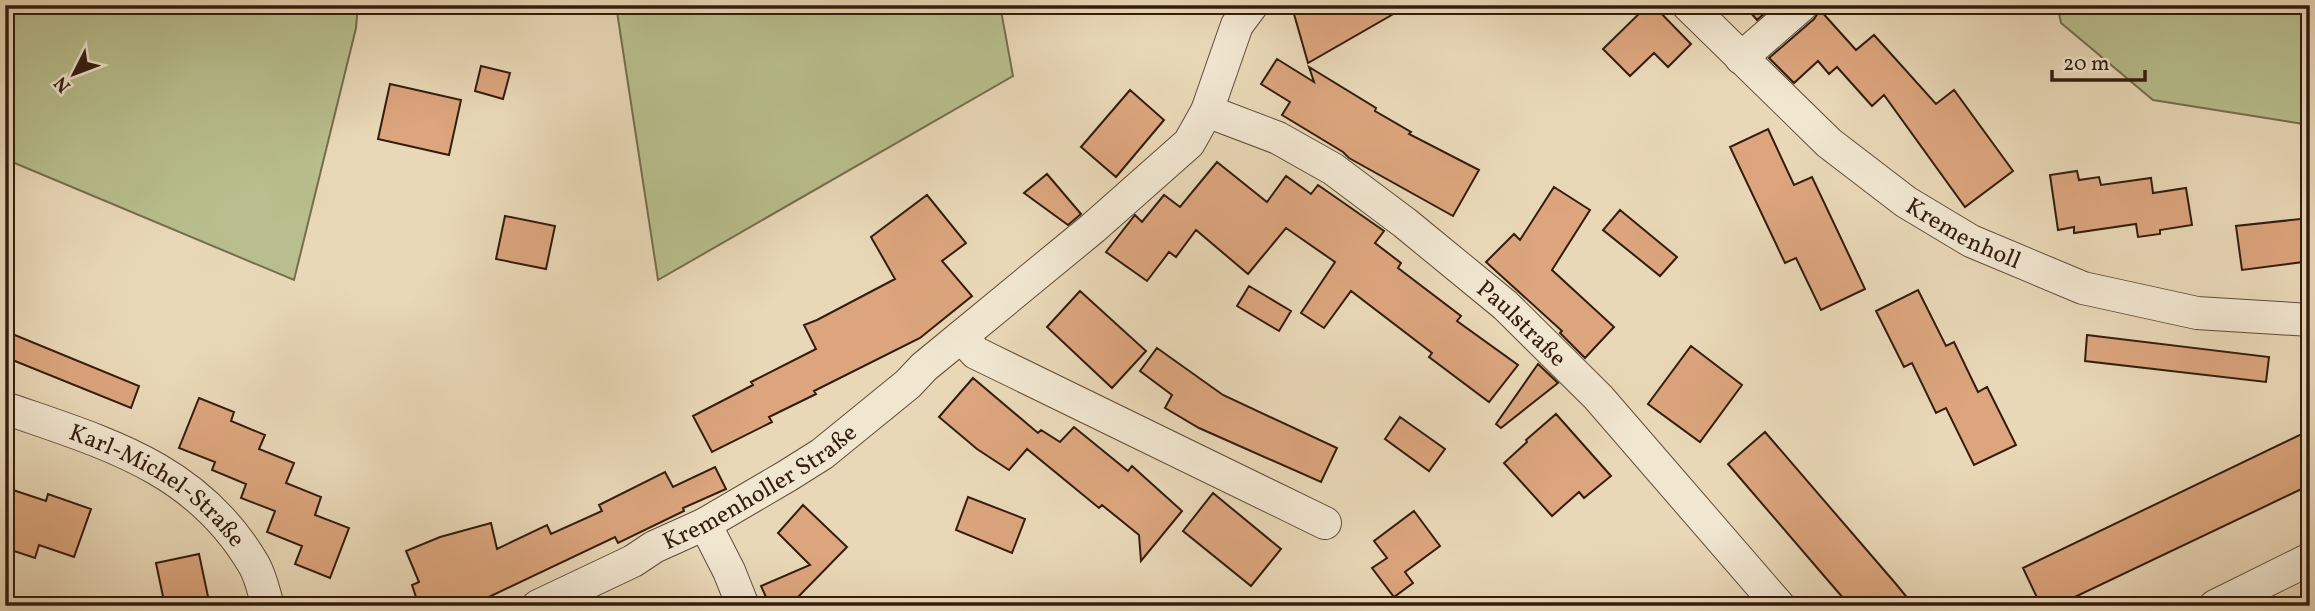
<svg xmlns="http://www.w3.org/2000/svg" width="2315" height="611" viewBox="0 0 2315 611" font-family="Vollkorn,serif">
<rect width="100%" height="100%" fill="#e9d8b7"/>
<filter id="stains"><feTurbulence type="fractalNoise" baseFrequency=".00286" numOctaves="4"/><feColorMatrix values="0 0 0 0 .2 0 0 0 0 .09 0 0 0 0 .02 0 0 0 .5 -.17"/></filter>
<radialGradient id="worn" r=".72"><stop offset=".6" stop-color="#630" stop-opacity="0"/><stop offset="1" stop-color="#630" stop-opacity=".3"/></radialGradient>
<path fill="#b8be8d" stroke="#766d4e" stroke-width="2" d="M5 5H358L356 28 294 280 5 159Z
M616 5H1000L1013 76 658 280Z
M2057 5H2310V125L2153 100 2061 23Z"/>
<path fill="#dca57d" stroke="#331c0f" stroke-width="2" d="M1306 5H1409L1308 63 1294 14 1309 11Z
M1648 5H1653L1691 44 1668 67 1654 53 1630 76 1603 49Z
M1744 5H1774L1757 20Z
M1820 10 1856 50 1874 35 1936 104 1954 90 2013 171 1965 207 1884 95 1872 106 1837 67 1829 74 1818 61 1794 83 1769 58 1814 19Z
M1277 59 1314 82 1309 67 1376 108 1375 111 1411 132 1409 134 1479 170 1453 216 1349 158 1343 152 1282 115 1290 102 1261 84Z
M481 66 510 73 503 99 475 91Z
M390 84 461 100 449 155 378 139Z
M1130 90 1164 120 1116 177 1081 147Z
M1768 129 1794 185 1812 177 1865 289 1821 310 1796 258 1785 263 1730 147Z
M1217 162 1267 202 1286 176 1311 194 1318 185 1384 231 1375 243 1401 263 1398 268 1461 316 1457 321 1518 365 1489 402 1429 357 1432 353 1351 291 1324 328 1301 313 1335 262 1286 228 1248 274 1196 230 1176 257 1169 252 1147 281 1106 252 1135 215 1142 222 1164 195 1180 207Z
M2077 171 2079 180 2099 177 2101 185 2151 178 2153 193 2186 188 2192 225 2160 230V234L2138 237 2136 224 2074 233V227L2058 230 2050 175Z
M1047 174 1081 214 1068 225 1024 193Z
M1554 187 1590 210 1552 270 1614 327 1585 358 1560 333 1562 331 1486 262 1514 234 1520 240Z
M927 195 966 243 942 261 972 296 920 338 814 391 816 394 769 417 772 422 712 452 693 416 753 385 751 382 816 349 804 325 817 320 895 279 871 237Z
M1620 210 1677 257 1660 276 1603 230Z
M505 216 555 226 546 269 496 259Z
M2310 218V261L2242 270 2236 226Z
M1249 286 1291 311 1279 331 1237 306Z
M1918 290 1946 346 1954 342 1978 392 1987 387 2016 445 1974 465 1946 408 1936 413 1912 363 1904 367 1876 311Z
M1080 291 1146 351 1112 388 1047 327Z
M5 331 139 386 131 408 5 357Z
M2087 335 2269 357 2266 382 2085 361Z
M1691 346 1742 385 1700 442 1648 404Z
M1157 348 1223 395 1337 448 1321 482 1199 428 1165 408 1172 395 1140 371Z
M1538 364 1558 383 1501 428 1496 424Z
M973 378 1038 433 1041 430 1060 442 1074 427 1128 471 1132 466 1182 511 1141 561 1139 535 1102 505 1099 508 1027 449 1009 470 977 449 939 417Z
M199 398 234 412 231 421 265 435 259 449 294 463 286 483 321 497 315 515 349 528 330 578 295 564 302 546 267 532 275 511 241 498 246 484 212 470 215 462 179 448Z
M1556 414 1611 476 1584 498 1579 492 1552 516 1504 463 1527 442 1526 440Z
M1400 417 1445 449 1429 471 1385 439Z
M2310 430V485L2056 606H2041L2023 568Z
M1765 432 1896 584 1914 606H1850L1825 577 1728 464Z
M715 467 726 489 683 508 684 511 618 543 615 537 470 606H419L412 585 419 582 406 551 440 537 491 523 497 549 547 525 551 534 602 511 599 505 665 472 673 487Z
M10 489 46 501 48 494 91 509 74 557 39 545 35 558 5 548V503Z
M1213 493 1281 549 1251 586 1183 531Z
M968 497 1025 519 1012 553 956 530Z
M803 505 847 547 799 596 803 606H770L761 586 810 565 778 533Z
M1414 511 1440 546 1405 572 1413 583 1394 597 1372 568 1387 558 1374 541Z
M199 554 210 606H165L156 563Z"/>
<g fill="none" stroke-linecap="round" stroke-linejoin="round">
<g stroke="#604b39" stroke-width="34">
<g id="minor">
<path id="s1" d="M1688 5 1829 143 1906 202 1971 241 2083 288 2197 313 2310 320"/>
<path d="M1741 58 1802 5"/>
<path id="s2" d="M1207 111 1278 138 1333 169 1405 223 1505 305 1598 397 1779 606"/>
<path d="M961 337 976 353 1325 523"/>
<path id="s3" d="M5 408C105 443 197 467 254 565 261 577 264 593 268 606"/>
<path d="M705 524 729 571 743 606"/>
<path id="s4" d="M538 606 633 561 654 547 705 524 787 476 822 454 908 384 924 367 1093 228 1189 143 1207 111 1237 25 1252 5"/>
<path d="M2215 606 2310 559"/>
</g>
</g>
<use href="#minor" stroke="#f1e6d0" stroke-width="32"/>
</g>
<g text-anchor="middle" stroke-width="6" stroke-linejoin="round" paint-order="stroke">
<g font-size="24" fill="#331c0f" stroke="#f1e6d0">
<text dy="8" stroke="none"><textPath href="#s1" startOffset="360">Kremenholl</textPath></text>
<text dy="8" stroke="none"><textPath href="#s2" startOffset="383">Paulstraße</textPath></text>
<text dy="8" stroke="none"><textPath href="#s4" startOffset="252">Kremenholler Straße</textPath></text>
<text dy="8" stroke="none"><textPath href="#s3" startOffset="173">Karl-Michel-Straße</textPath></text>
</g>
</g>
<rect width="2315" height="611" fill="none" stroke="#e9d8b7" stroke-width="28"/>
<rect x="7" y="7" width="2301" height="597" fill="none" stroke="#331c0f" stroke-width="3.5"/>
<rect x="14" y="14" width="2287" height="583" fill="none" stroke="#331c0f" stroke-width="2"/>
<g transform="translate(74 74) rotate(228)" stroke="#f1e6d0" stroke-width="5" paint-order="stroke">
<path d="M0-5L12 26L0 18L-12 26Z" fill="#331c0f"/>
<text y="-10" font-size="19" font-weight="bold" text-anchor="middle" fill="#331c0f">N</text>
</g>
<path d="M2052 70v10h93v-10" fill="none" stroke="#331c0f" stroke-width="3.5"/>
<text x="2063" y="70" font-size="21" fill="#331c0f" stroke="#f1e6d0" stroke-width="5" paint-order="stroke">20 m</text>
<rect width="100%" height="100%" filter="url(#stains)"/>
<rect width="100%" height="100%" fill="url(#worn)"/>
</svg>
